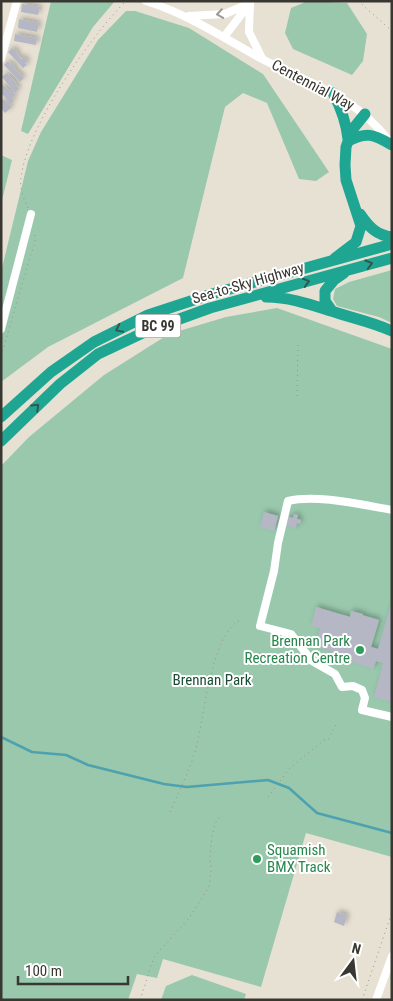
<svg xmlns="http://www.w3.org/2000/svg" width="393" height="1001" viewBox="0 0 393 1001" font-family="'Roboto Condensed',sans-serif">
<defs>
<filter id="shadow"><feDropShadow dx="2.5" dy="-2.5" stdDeviation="2.5" flood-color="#0004"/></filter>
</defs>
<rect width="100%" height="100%" fill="#e7e1d3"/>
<path fill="#99c8ad" d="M51 1H115L93 27 28 134 21 131Z
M308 1 347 3 367 34 363 61 352 75 293 49 285 33 291 8Z
M126 11H135L189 28 263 74 329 172 316 181 299 179 267 103 243 93 225 107 183 278 48 347 1 382V272L28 161 41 132 98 40Z
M1 155 12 160 1 204Z
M392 270V323L379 317 337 306 333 299 335 289 349 282Z
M277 308 392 349V857L306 833 261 987 163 959 157 978 137 974 128 1000H1V466L29 437 104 375 169 334 226 317Z
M192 975 246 994 244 1000H161L166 986Z"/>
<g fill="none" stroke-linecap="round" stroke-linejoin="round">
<path stroke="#4ea1af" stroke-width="2.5" d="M1 737 32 752 66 755 88 765 164 784 187 787 268 780 289 788 317 813 392 833"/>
</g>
<path fill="#b5b7c5" filter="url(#shadow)" d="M22 4 40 7 38 15 21 12Z
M19 19 39 23 37 32 18 28Z
M15 34 37 38 36 45 14 41Z
M12 48 18 52 17 54 21 59 24 57 28 61 25 63 27 65 23 68 8 52Z
M8 61 11 65 13 63 15 67 14 68 24 78 20 82 4 65Z
M5 74H8L14 80 19 89 15 93 2 77Z
M3 85 16 95 12 98 14 101 11 104 1 93V86Z
M3 99 12 107 5 113 1 108V101Z
M264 512 278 516 274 531 260 527Z
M294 514 298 515 297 519 301 520 300 524 297 523 295 529 286 525 288 517 293 518Z
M392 601V702L374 697 383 663 376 661 373 669 331 655 332 651 315 647 320 628 311 626 316 607 350 617 351 611 363 614 362 615 379 620 371 647 378 649Z
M337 912 347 915 344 926 334 922Z"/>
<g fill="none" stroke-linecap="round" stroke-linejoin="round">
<path stroke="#989389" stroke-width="1" stroke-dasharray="1 4" stroke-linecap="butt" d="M358 1 392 31
M28 208C24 199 19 188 21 178 27 127 89 38 126 1
M1 356 29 261 35 242V231
M297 396 298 343
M268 797 289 769 324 740 329 739 337 722
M170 812C179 791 190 770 196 748 204 718 211 635 239 621
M140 1000 154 957 189 918 209 887 211 871 210 856 212 836 215 823 221 815
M362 1000 392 912"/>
<path stroke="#fff" stroke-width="8" d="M146 1C190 15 222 37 262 59 310 84 355 96 389 141
M250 3 249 32 262 58
M189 16 225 14 250 3
M224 37 247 7
M1 59 17 1
M1 329 31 214
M392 510C362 505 317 494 288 501L278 543 274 571 260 626 291 634 312 661 335 674 342 687 353 686 362 690 365 698 362 710 392 717
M376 1000 392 956"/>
<path stroke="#1ea693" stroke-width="11" d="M333 93C341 108 346 121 348 139
M348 141C368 131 374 135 392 145
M360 214C369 227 376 235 392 237
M335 258 356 242 361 226 346 180 345 165 346 147 352 130 365 114
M266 297C289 297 309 304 331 311 352 318 372 322 392 331
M332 311 325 301V291L334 280 344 273
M1 417 51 372 94 342 148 315 212 294 392 244
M1 441 60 384 98 354 149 330 210 308 392 258"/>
</g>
<defs><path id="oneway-chevron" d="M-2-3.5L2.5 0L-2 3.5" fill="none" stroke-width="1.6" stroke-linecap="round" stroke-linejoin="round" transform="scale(1.25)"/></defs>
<use stroke="#9c9b98" href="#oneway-chevron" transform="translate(220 14) rotate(171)"/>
<g stroke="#31584e">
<use href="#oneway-chevron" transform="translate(369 264) rotate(-16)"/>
<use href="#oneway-chevron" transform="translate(306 282) rotate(-16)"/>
<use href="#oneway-chevron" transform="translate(119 329) rotate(154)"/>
<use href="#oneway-chevron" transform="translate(36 407) rotate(-44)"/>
</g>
<g fill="#2e9e5b" stroke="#fff" stroke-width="2">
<circle cx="360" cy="650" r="5"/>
<circle cx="257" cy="859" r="5"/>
</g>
<g text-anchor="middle" stroke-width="4" stroke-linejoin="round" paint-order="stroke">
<rect fill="#fff" stroke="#74736f" stroke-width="1" x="135.5" y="314.5" width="45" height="23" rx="4"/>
<g font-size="14" font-weight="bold" fill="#393731">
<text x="158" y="331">BC 99</text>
</g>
<g font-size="15" fill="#393731" stroke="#fff">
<text transform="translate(313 85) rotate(28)" y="5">Centennial Way</text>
<text transform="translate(248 283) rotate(-16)" y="5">Sea-to-Sky Highway</text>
</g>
<g font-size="15" fill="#27864d" stroke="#fff" text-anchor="end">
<text x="350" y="646">Brennan Park<tspan x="350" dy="17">Recreation Centre</tspan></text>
<text x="267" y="855" text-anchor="start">Squamish<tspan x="267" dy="17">BMX Track</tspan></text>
</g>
<g font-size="15" fill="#1b4d35" stroke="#fff">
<text x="212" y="685">Brennan Park</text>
</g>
</g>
<rect width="393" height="1001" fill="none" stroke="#393731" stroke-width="5"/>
<g transform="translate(353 961) rotate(15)" stroke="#ffffff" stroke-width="4" paint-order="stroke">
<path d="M0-4L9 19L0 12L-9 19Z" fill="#393731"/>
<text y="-8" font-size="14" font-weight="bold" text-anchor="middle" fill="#393731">N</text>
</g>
<path d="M18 976v8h110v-8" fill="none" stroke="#393731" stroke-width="2.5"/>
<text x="25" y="976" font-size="15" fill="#393731" stroke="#ffffff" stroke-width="4" paint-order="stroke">100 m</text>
</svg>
